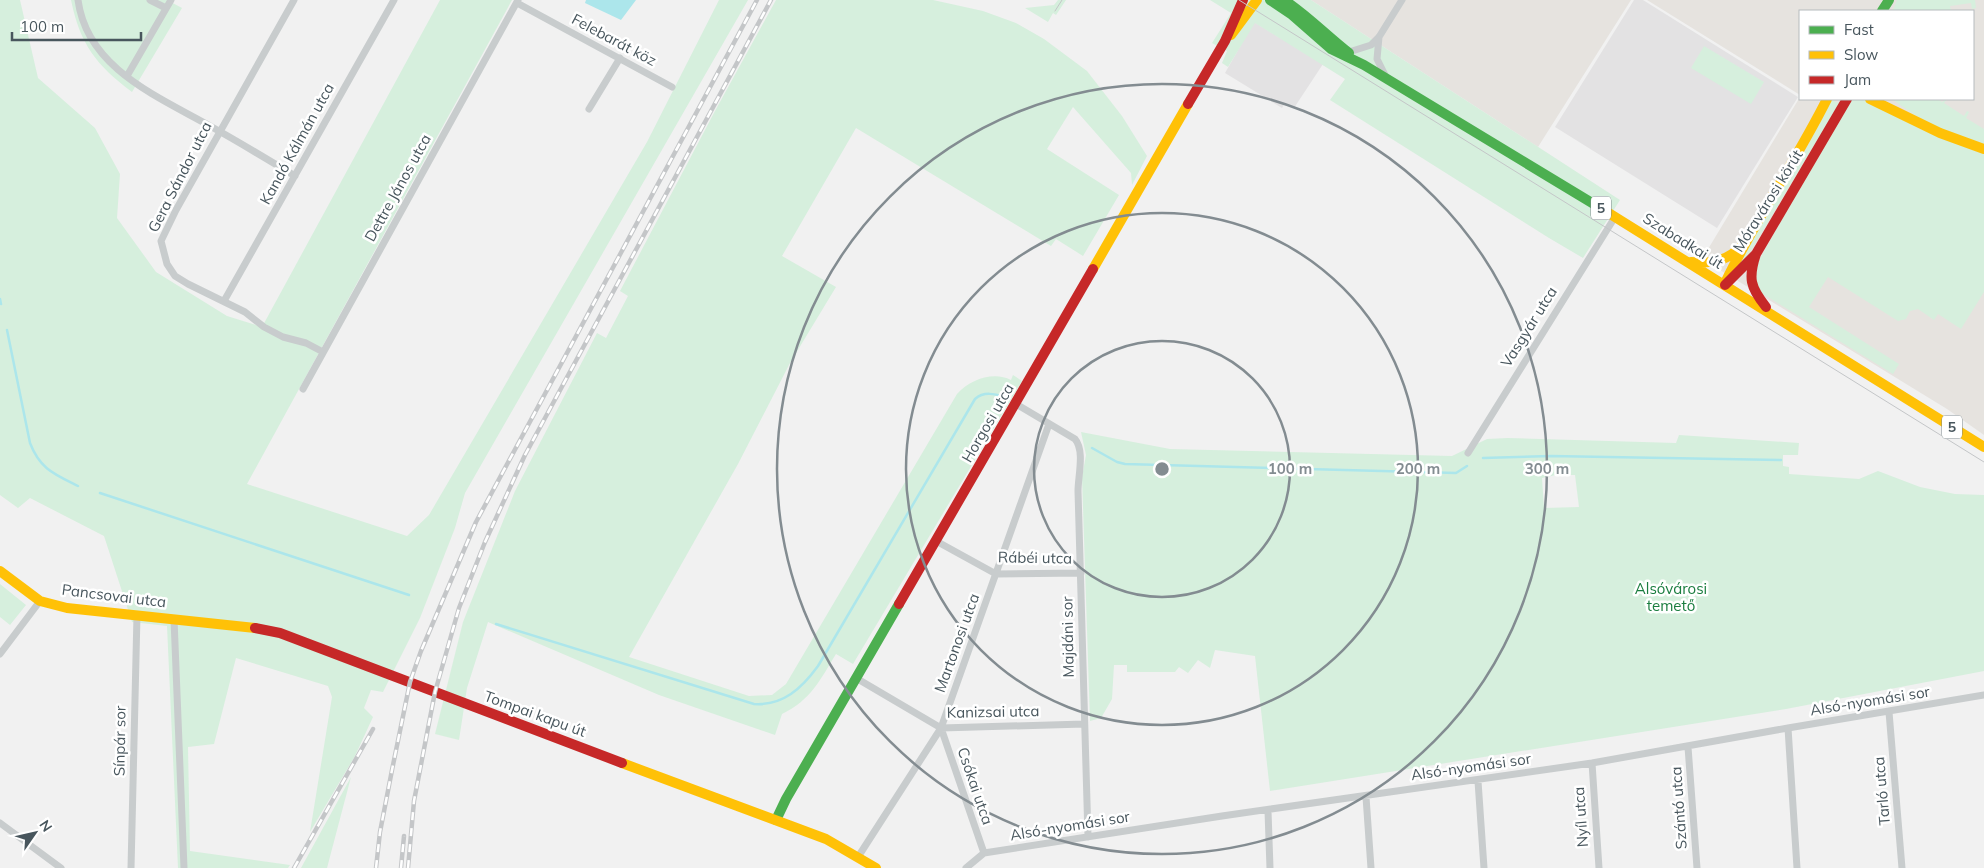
<svg xmlns="http://www.w3.org/2000/svg" width="1984" height="868" viewBox="0 0 1984 868" font-family="Mulish,sans-serif">
<rect width="100%" height="100%" fill="#f1f1f1"/>
<path fill="#e6e3df" d="M1311 0H1631L1538 147Z
M1647 0H1984V435L1947 409 1702 259 1800 97 1973 99V11H1800V95Z"/>
<path fill="#e3e2e3" d="M1634 0H1643L1798 97 1717 228 1555 127Z
M1254 22 1323 64 1294 108 1285 103 1282 108 1225 73Z"/>
<path fill="#d6efdd" fill-rule="evenodd" d="M0 0H20L38 78 95 128 120 174 117 218 156 272 227 316 262 327 440 0H512L247 484 407 536 429 515 647 142 719 0H748L465 493 455 528 420 618 383 692 371 690 364 708 373 717 355 756 310 832 332 697 328 686 236 658 214 744 188 747 190 851 290 865 288 868H178L167 626 132 622 104 536 30 498 18 508 0 495Z
M71 0H167L182 8 132 92C96 65 80 44 71 0Z
M776 0H933L983 11 1016 23 1044 39 1087 71 1122 116 1147 156 1132 185 1131 173 1073 107 1047 149 1119 195 1083 256 1056 239 1051 246 856 128 782 256 836 287 790 363 738 464 629 657 749 696 772 695 786 684 957 394C970 379 994 371 1011 380L1013 375 1022 381 853 664 836 654C820 680 811 700 782 714L775 735 659 695 488 622 467 688 459 740 435 734 463 622 515 491 597 333 606 338 628 296 620 291 715 111Z
M1058 0H1066L1056 15 1053 13 1048 22 1025 8 1054 5Z
M1210 0H1311L1620 200 1583 258 1549 238 1330 100 1345 79 1255 23 1228 67 1222 63 1227 51 1212 43 1231 13Z
M1897 0H1975L1976 8 1972 9 1971 3 1950 6 1951 11 1943 10 1942 11H1893Z
M1704 46 1764 82 1751 104 1691 68Z
M1856 99H1863L1984 153V292L1961 329 1938 314 1934 320 1918 309 1910 311 1906 319 1898 321 1828 277 1809 307 1899 364 1893 374 1758 291 1755 277 1757 264 1845 107 1850 101Z
M1892 99H1937L1942 102 1947 99 1944 103 1964 116 1967 111 1969 112 1966 118 1984 129V145C1950 134 1920 121 1892 99Z
M1831 100 1839 103 1832 118 1814 145 1744 262 1733 271 1811 140Z
M1081 432 1170 449 1452 456 1487 439 1508 438 1676 443 1679 435 1799 443 1798 455H1783V466L1789 467V474L1859 479 1878 471 1920 487 1955 494 1984 495V671L1786 709 1270 791 1255 656 1215 650 1210 668 1198 660 1188 673 1179 667 1175 672H1127V665H1114L1112 699 1101 718 1090 721 1082 477 1086 455ZM1556 475H1575L1579 507 1544 508 1542 478Z
M0 584 26 605 10 625 0 617Z
M351 777 327 868H301Z"/>
<path fill="#ace6eb" d="M586 0H636L621 20 585 3Z"/>
<g fill="none" stroke-linecap="round" stroke-linejoin="round">
<path stroke="#ace6eb" stroke-width="2.5" d="M0 299 1 304
M7 330 30 443C40 469 54 474 78 486
M1092 448 1117 462 1125 464 1456 473 1467 466
M1483 458 1551 456 1781 460
M100 493 409 595
M496 624 754 704C783 706 802 688 818 666L975 399C984 391 995 394 1005 397"/>
<path stroke="#c8cccd" stroke-width="7" d="M78 0C87 68 157 96 210 126 239 142 267 159 295 176
M150 0 166 8
M294 0 176 210 161 241 167 264 175 276 188 284 245 312 264 327 283 337 306 343 323 352
M517 3 672 87
M1379 37 1377 59 1386 77
M1349 52 1371 45 1379 37 1402 0
M127 76 171 0
M589 109 620 58
M224 301 394 0
M303 389 518 0
M1016 404 1075 439C1085 451 1078 476 1078 491L1088 837
M1468 453 1615 217
M936 541 996 574 1081 573
M174 619 184 868
M0 654 40 601
M856 678 941 728 1084 724
M1889 712 1902 868
M941 728 984 853
M1788 728 1797 868
M1688 747 1697 868
M1592 763 1599 868
M1478 781 1484 868
M1366 797 1371 868
M1268 811 1270 868
M0 823 61 868
M858 857 941 728 1049 424
M131 868 137 615
M966 868 984 853 1222 816 1592 763 1788 728 1984 695"/>
<path stroke="#4caf50" stroke-width="10" d="M1270 0 1291 14 1331 49 1364 65 1607 212
M1284 0C1307 15 1327 36 1349 53
M1882 11 1889 0
M776 820 786 799 899 604"/>
<path stroke="#ffc107" stroke-width="10" d="M1231 35 1257 0
M1870 99 1940 133 1984 149
M1607 212 1984 447
M1691 262C1713 264 1727 261 1743 245
M1093 269 1188 104
M1726 281C1756 218 1796 161 1827 99
M0 571 40 601 67 608 255 628
M622 763 826 839 876 868"/>
<path stroke="#c62828" stroke-width="10" d="M1188 104 1225 41 1243 0
M1756 254C1748 278 1750 287 1766 307
M1725 285 1756 254 1847 99
M899 604 1093 269
M255 628 280 633 622 763"/>
<path stroke="#c4c6c8" stroke-width="1" d="M1239 0 1984 462
M1055 11 1062 0"/>
<g stroke="#c4c6c8" stroke-width="4.5">
<path id="rail" d="M294 868 373 729
M376 868 380 832 392 770 410 682 421 651 476 522 757 0
M401 868 404 836
M408 868 414 801 435 692 459 608 485 542 525 455 771 0"/>
</g>
<use href="#rail" stroke="#fff" stroke-width="2.5" stroke-dasharray="8" stroke-linecap="butt"/>
</g>
<g fill="none" stroke="#838c91" stroke-width="2.5">
<circle cx="1162" cy="469" r="128"/>
<circle cx="1162" cy="469" r="256"/>
<circle cx="1162" cy="469" r="385"/>
</g>
<g text-anchor="middle" stroke-width="5" stroke-linejoin="round" paint-order="stroke">
<g fill="#fff" stroke="#7f898e" stroke-width="1">
<rect x="1591" y="196.5" width="20" height="23" rx="4"/>
<rect x="1942" y="415.5" width="20" height="23" rx="4"/>
</g>
<g font-size="14" font-weight="bold" fill="#48565d">
<text x="1601" y="213">5</text>
<text x="1952" y="432">5</text>
</g>
<g font-size="15" fill="#48565d" stroke="#fff">
<text transform="translate(614 40) rotate(28)" y="5">Felebarát köz</text>
<text transform="translate(297 144) rotate(-61)" y="5">Kandó Kálmán utca</text>
<text transform="translate(180 177) rotate(-63)" y="5">Gera Sándor utca</text>
<text transform="translate(398 188) rotate(-61)" y="5">Dettre János utca</text>
<text transform="translate(1768 201) rotate(-58)" y="5">Móravárosi körút</text>
<text transform="translate(1683 241) rotate(32)" y="5">Szabadkai út</text>
<text transform="translate(1529 327) rotate(-58)" y="5">Vasgyár utca</text>
<text transform="translate(988 423) rotate(-60)" y="5">Horgosi utca</text>
<text transform="translate(1035 558) rotate(1)" y="5">Rábéi utca</text>
<text transform="translate(114 596) rotate(7)" y="5">Pancsovai utca</text>
<text transform="translate(1068 637) rotate(-91)" y="5">Majdáni sor</text>
<text transform="translate(957 643) rotate(-70)" y="5">Martonosi utca</text>
<text transform="translate(1870 701) rotate(-9)" y="5">Alsó-nyomási sor</text>
<text transform="translate(993 712) rotate(-1)" y="5">Kanizsai utca</text>
<text transform="translate(535 714) rotate(20)" y="5">Tompai kapu út</text>
<text transform="translate(120 741) rotate(-89)" y="5">Sínpár sor</text>
<text transform="translate(1471 767) rotate(-8)" y="5">Alsó-nyomási sor</text>
<text transform="translate(975 786) rotate(71)" y="5">Csókai utca</text>
<text transform="translate(1882 791) rotate(-95)" y="5">Tarló utca</text>
<text transform="translate(1679 808) rotate(-94)" y="5">Szántó utca</text>
<text transform="translate(1581 817) rotate(-94)" y="5">Nyíl utca</text>
<text transform="translate(1070 826) rotate(-9)" y="5">Alsó-nyomási sor</text>
</g>
<g font-size="15" fill="#1a7d3f" stroke="#fff">
<text x="1671" y="594">Alsóvárosi<tspan x="1671" dy="17">temető</tspan></text>
</g>
</g>
<circle cx="1162" cy="469" r="8" fill="#838c91" stroke="#fff" stroke-width="2.5"/>
<g font-size="15" text-anchor="middle" font-weight="bold" fill="#838c91" stroke="#fff" stroke-width="5" stroke-linejoin="round" paint-order="stroke">
<text x="1290" y="474">100 m</text>
<text x="1418" y="474">200 m</text>
<text x="1547" y="474">300 m</text>
</g>
<rect x="1799" y="10" width="175" height="90" fill="#ffffff" stroke="#b6bbbe"/>
<rect x="1809" y="26" width="25" height="8" fill="#4caf50" stroke="#b6bbbe"/>
<text x="1844" y="35" font-size="15" fill="#48565d">Fast</text>
<rect x="1809" y="51" width="25" height="8" fill="#ffc107" stroke="#b6bbbe"/>
<text x="1844" y="60" font-size="15" fill="#48565d">Slow</text>
<rect x="1809" y="76" width="25" height="8" fill="#c62828" stroke="#b6bbbe"/>
<text x="1844" y="85" font-size="15" fill="#48565d">Jam</text>
<g transform="translate(35 833) rotate(56)" stroke="#ffffff" stroke-width="4" paint-order="stroke">
<path d="M0-4L9 19L0 12L-9 19Z" fill="#48565d"/>
<text y="-8" font-size="14" font-weight="bold" text-anchor="middle" fill="#48565d">N</text>
</g>
<path d="M12 32v8h129v-8" fill="none" stroke="#48565d" stroke-width="2.5"/>
<text x="20" y="32" font-size="15" fill="#48565d" stroke="#ffffff" stroke-width="4" paint-order="stroke">100 m</text>
</svg>
